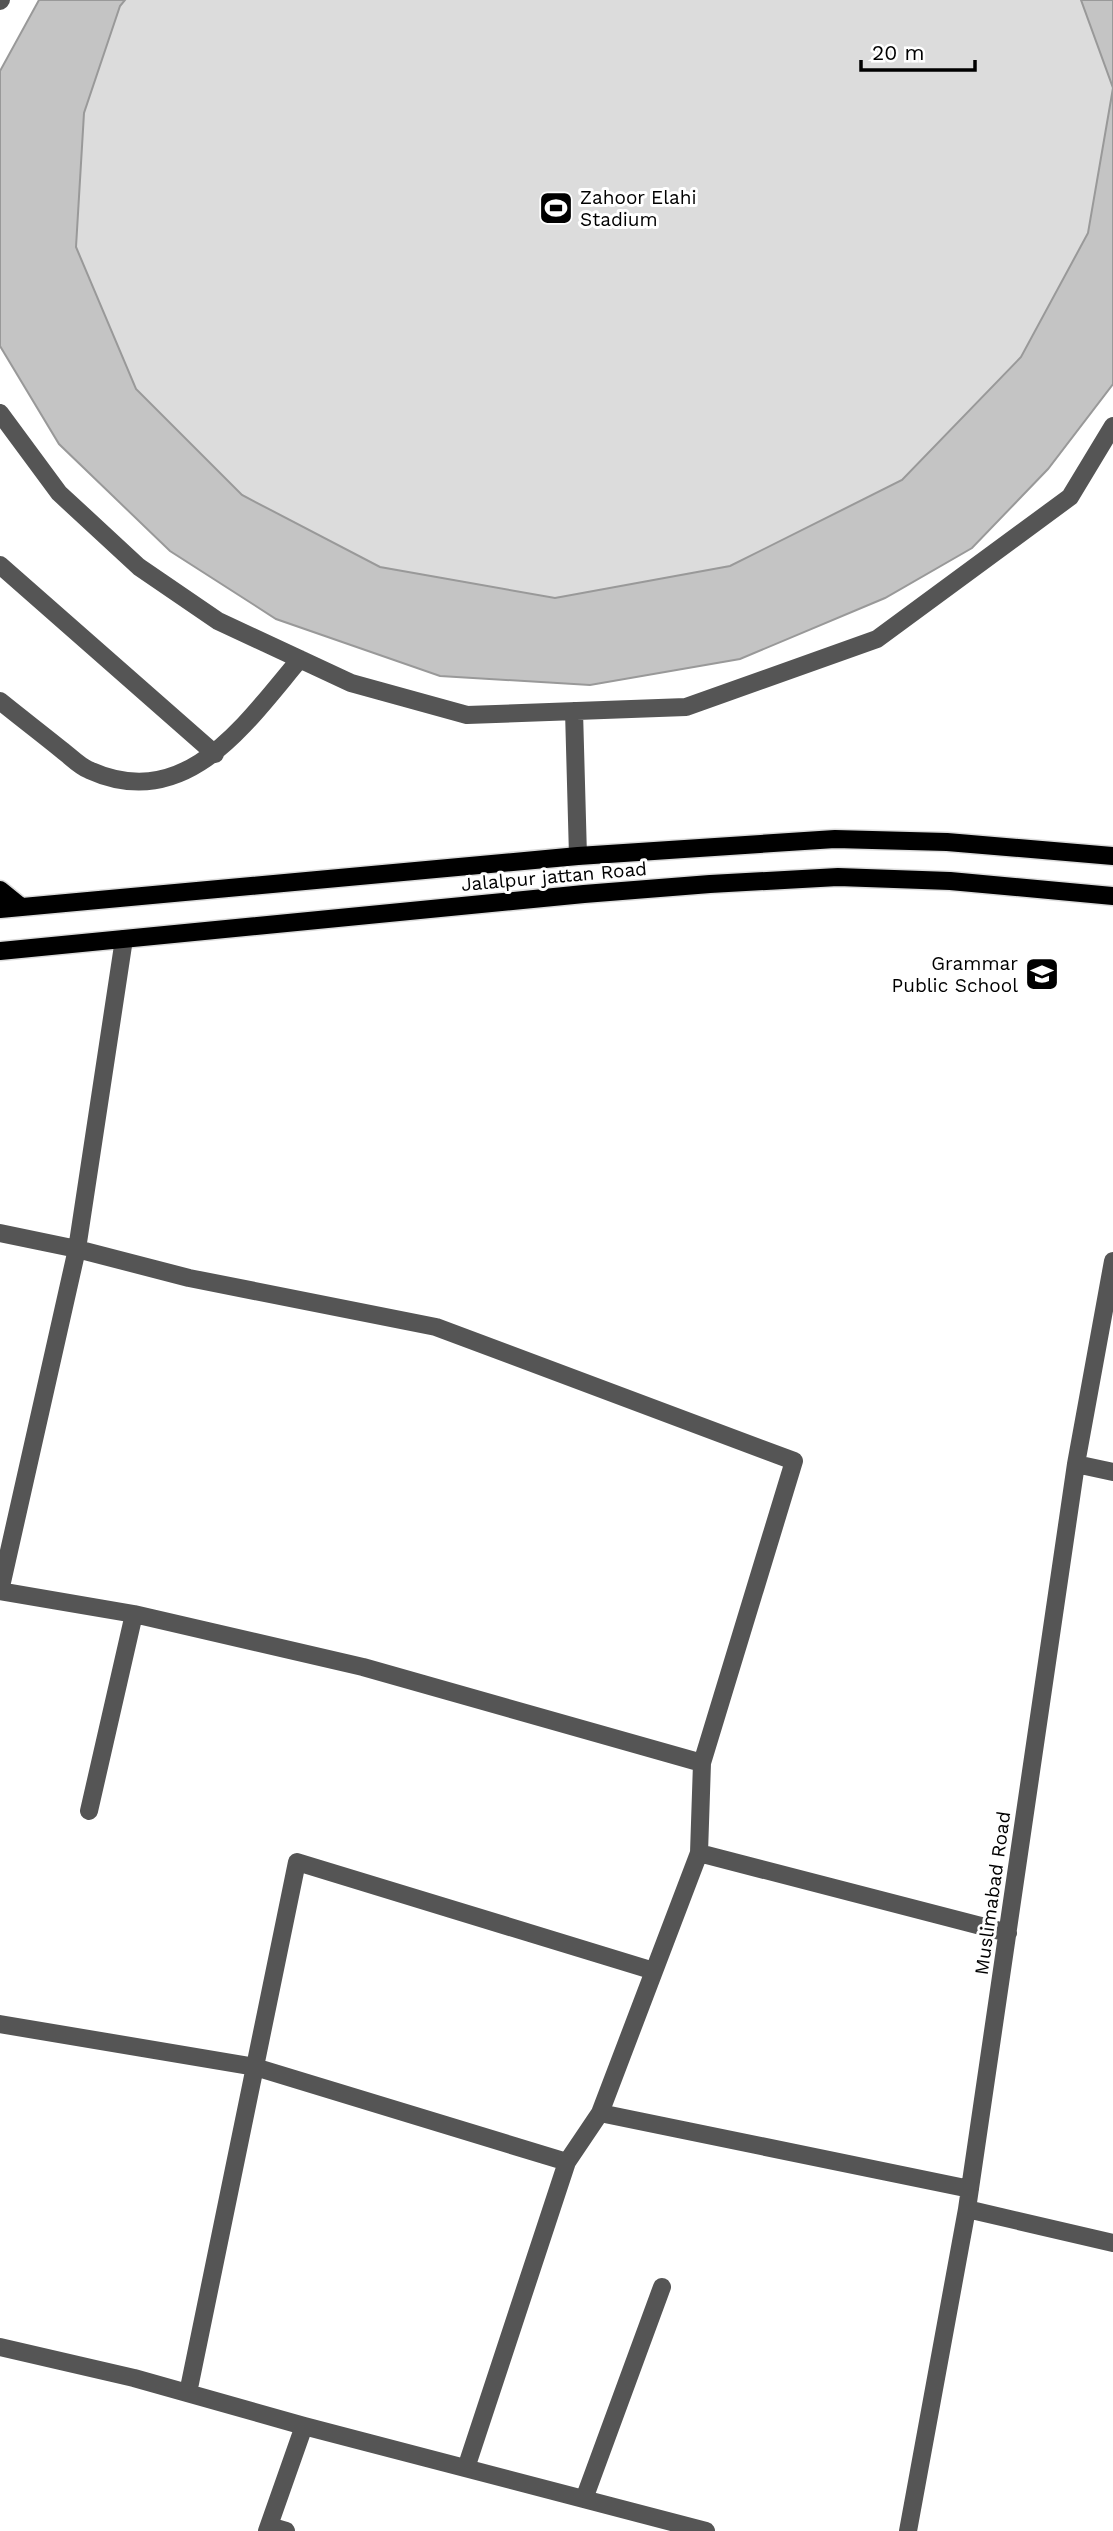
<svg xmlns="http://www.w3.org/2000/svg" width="1113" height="2531" viewBox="0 0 1113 2531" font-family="'Work Sans',sans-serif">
<rect width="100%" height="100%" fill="#fff"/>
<path fill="#dcdcdc" d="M39 0H1113V384L1048 469 972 548 885 598 740 659 590 685 440 676 276 619 170 551 59 444 0 346V71Z"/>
<path fill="#c4c4c4" stroke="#999" stroke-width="2" d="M39 0H125L120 6 84 113 76 247 136 389 242 495 380 567 555 598 730 566 902 480 1021 357 1088 233 1113 88 1081 0H1113V384L1048 469 972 548 885 598 740 659 590 685 440 676 276 619 170 551 59 444 0 346V71Z"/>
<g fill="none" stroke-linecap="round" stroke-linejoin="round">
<g stroke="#dbdbdb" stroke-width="21">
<path id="major" d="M0 890 21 907
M0 909 578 856 835 839 947 842 1113 856
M0 951 584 894 710 884 838 877 950 881 1113 896"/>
</g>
<path stroke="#555" stroke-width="18" d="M0 1 1 0
M0 413 59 493 139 567 218 621 351 683 467 715 686 707 877 639 1070 497 1113 426
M0 565 215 754
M0 701C21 718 42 734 63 751 71 757 79 766 89 770 186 814 245 724 300 659
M574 711 578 856
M0 1233 77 1249 189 1278 436 1327 794 1461 702 1763 699 1853 600 2113 567 2162
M1076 1464 1113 1472
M0 1591 134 1614 363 1667 702 1763
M0 1591 77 1249 124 939
M89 1811 134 1614
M699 1853 1008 1933
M0 2024 255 2067 567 2162 466 2468
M600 2113 970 2189
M967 2209 1113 2243
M0 2347 134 2378 304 2426 706 2531
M188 2393 297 1862 654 1971
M584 2499 662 2287
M269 2526 286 2531
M267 2531 304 2426
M908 2531 967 2209 1076 1464 1113 1261"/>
<use href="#major" stroke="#000" stroke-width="18"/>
</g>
<defs>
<g id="stadium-square" transform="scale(1.75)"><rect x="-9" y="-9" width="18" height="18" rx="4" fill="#000" stroke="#fff"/><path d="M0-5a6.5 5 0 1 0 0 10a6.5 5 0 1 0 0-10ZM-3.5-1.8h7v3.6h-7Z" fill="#fff"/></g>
<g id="school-square" transform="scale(1.75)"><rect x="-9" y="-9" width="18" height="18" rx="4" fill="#000" stroke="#fff"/><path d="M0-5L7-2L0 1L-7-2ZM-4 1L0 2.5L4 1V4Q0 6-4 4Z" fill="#fff"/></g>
</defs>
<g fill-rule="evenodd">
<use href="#stadium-square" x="556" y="208"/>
<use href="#school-square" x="1042" y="974"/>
</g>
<g text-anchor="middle" stroke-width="6" stroke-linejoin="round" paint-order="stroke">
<g font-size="19" fill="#000" stroke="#fff" text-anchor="start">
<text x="580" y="204">Zahoor Elahi<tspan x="580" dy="22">Stadium</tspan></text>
<text x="1018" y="970" text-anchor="end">Grammar<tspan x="1018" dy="22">Public School</tspan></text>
</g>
<g font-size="19" fill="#000" stroke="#fff">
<text transform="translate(554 876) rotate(-5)" y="7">Jalalpur jattan Road</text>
<text transform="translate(992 1893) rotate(-82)" y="7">Muslimabad Road</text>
</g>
</g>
<path d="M861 60v10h114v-10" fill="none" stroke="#000000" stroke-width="3.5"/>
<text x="872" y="60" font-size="21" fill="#000000" stroke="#ffffff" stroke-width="5" paint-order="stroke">20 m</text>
</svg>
